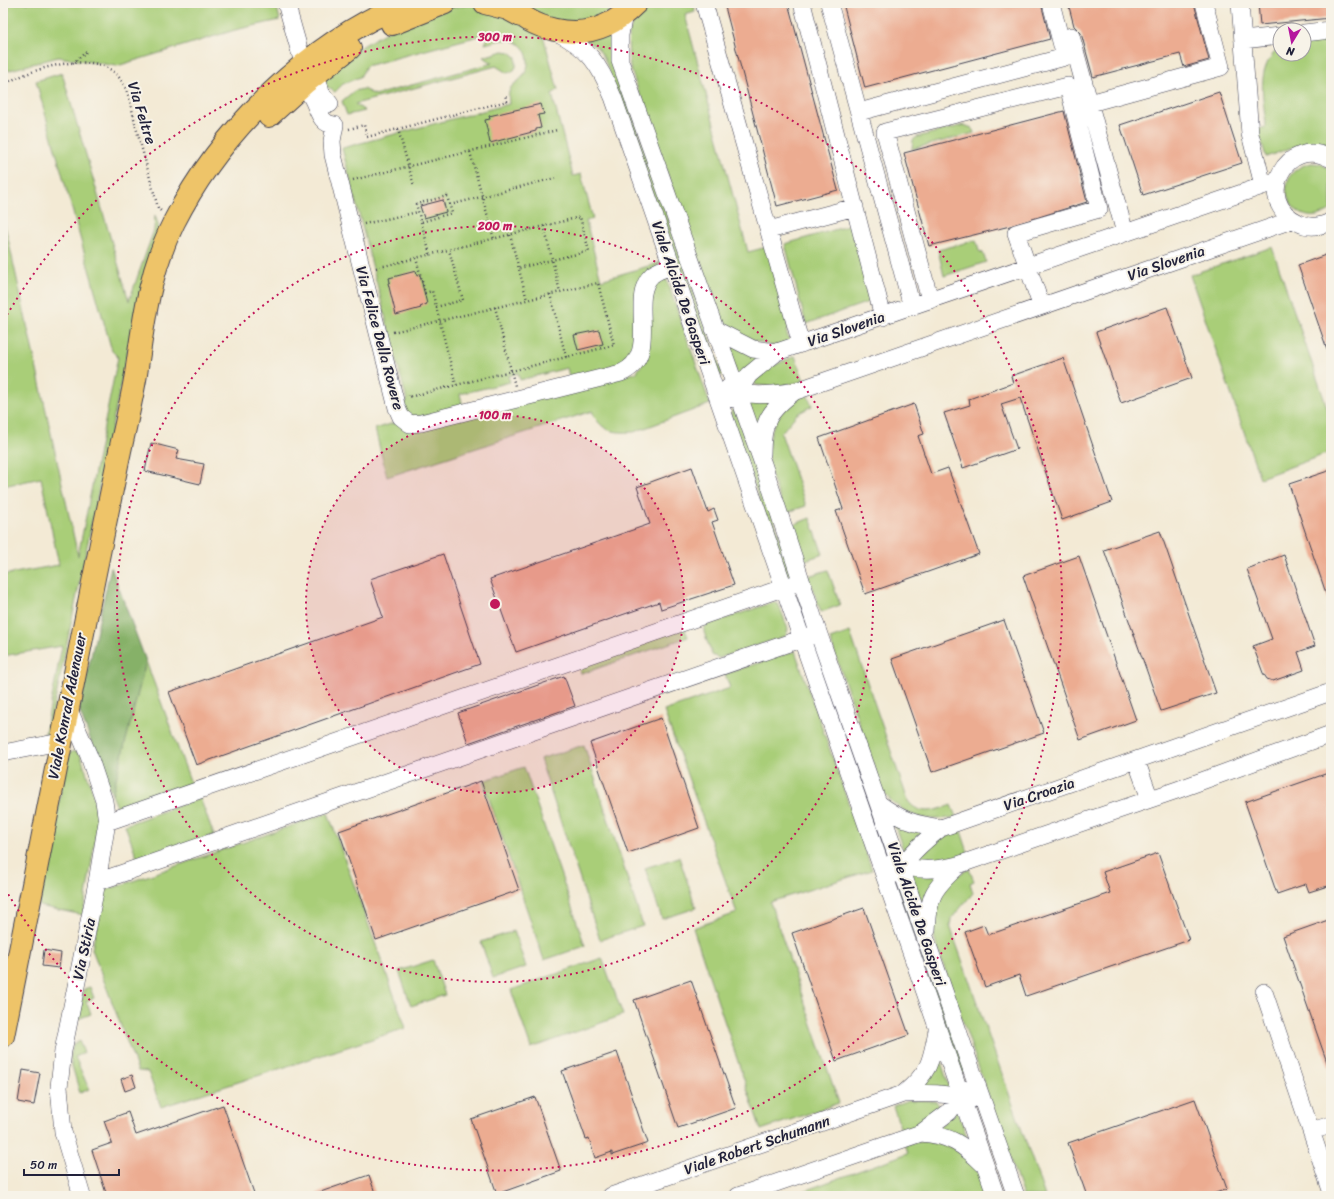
<svg xmlns="http://www.w3.org/2000/svg" width="1334" height="1199" viewBox="0 0 1334 1199" font-family="Sriracha,sans-serif">
<rect width="100%" height="100%" fill="#f7f3e8"/>
<filter id="ink" filterUnits="userSpaceOnUse"><feTurbulence type="fractalNoise" baseFrequency=".025" numOctaves="2"/><feDisplacementMap in="SourceGraphic" scale="8" xChannelSelector="R" yChannelSelector="G"/><feConvolveMatrix kernelMatrix="1 2 1 2 8 2 1 2 1" color-interpolation-filters="sRGB"/></filter>
<filter id="wash" filterUnits="userSpaceOnUse"><feTurbulence type="fractalNoise" baseFrequency=".012" numOctaves="4" result="noise"/><feDisplacementMap in="SourceGraphic" scale="16" xChannelSelector="R" yChannelSelector="G"/><feGaussianBlur stdDeviation="0.9" result="paint"/><feColorMatrix in="noise" values="0 0 0 0 0 0 0 0 0 0 0 0 0 0 0 0 0 1.4 0 .05"/><feComposite in="paint" operator="in"/></filter>
<g filter="url(#wash)">
<rect width="100%" height="100%" fill="#f3ead5"/>
<path fill="#a9ce78" stroke="#66785a" d="M3 3H276L280 20 235 30 117 66 58 57 3 72Z
M521 3H621C601 20 573 28 548 19 538 16 529 8 521 3Z
M652 3H694L695 12 685 15 748 252 767 247 790 329 786 331 790 343 772 346 734 335 722 323 714 308 630 67C629 54 625 32 635 21 640 15 647 10 652 3Z
M472 5 496 10 543 35 558 90 552 94 573 176 581 174 593 219 586 221 601 280 662 262 656 267 633 351 625 363 570 380 567 368 520 380 518 373 508 376 510 382 460 394 463 407 422 417 408 415 401 403 407 401 342 148 509 104C506 80 519 87 526 71 532 59 524 42 510 40 502 39 493 42 485 44L490 33 366 66 360 77 343 84 335 92 327 87 322 74C364 43 418 8 472 5Z
M614 28 611 47 614 62 723 376 714 372 605 60 598 48 586 40Z
M1330 39 1331 149C1310 138 1286 150 1266 157L1258 129 1266 127C1264 98 1254 69 1280 47V54H1304V41Z
M503 51 510 52 516 57V67L513 71 507 73 496 66 355 104 365 111 347 115 342 101 354 91 363 89 375 95 493 63 483 57Z
M62 73 129 301 154 230 155 215 161 234 130 339 49 730 44 738 62 646 3 656V575L59 565 41 478 3 486V216L78 556 118 357 112 351 36 81Z
M964 125 972 128 974 133 912 149 913 140 917 137Z
M1312 163 1321 164 1331 170V209C1295 238 1262 173 1312 163Z
M851 225 871 301 806 324 785 244Z
M976 240 979 251 983 253 986 262 944 276 938 250Z
M1272 247 1331 419V452L1260 478 1190 275Z
M665 275 710 404 634 432C613 433 601 432 592 411L387 477 375 429 397 422 636 373 646 359 650 300 653 290 657 281Z
M726 342 762 357 739 381Z
M795 356 804 381 775 387 756 385 754 383V379L766 369Z
M807 394 812 406 797 414 781 433 806 506 785 513C781 500 770 476 769 463 766 431 777 407 807 394Z
M745 397 774 400 757 431Z
M734 406 793 576 788 580 730 416Z
M810 518 823 554 803 561 791 526Z
M828 570 840 605 821 612 808 576Z
M774 602 779 605 788 629 786 636 719 658 712 655 704 632V628L707 625Z
M683 625 688 637 581 674 577 662Z
M850 632 908 801C919 816 936 811 951 805L956 817C926 823 903 816 883 792L830 639Z
M795 651 872 870 770 902 839 1103 761 1130 693 928 737 913 664 711 730 688 725 674Z
M146 661 192 786 119 811 112 795Z
M584 745 643 926 600 940 540 759Z
M74 751 80 754 93 792 98 822 83 915 39 906 68 754Z
M524 767 585 946 544 960 483 781Z
M200 798 214 835 139 863 125 825Z
M328 813 406 1028 161 1107 148 1072 138 1071 92 949 104 891Z
M892 818 925 831 917 837 904 852Z
M961 831 969 855C959 857 925 867 919 857L936 840Z
M679 857 696 908 662 919 645 868Z
M969 869 974 881 970 883 973 893 951 919 950 926 1045 1196H1023L935 941C932 921 936 893 953 879 957 875 964 872 969 869Z
M910 870 940 873 922 905Z
M899 882 965 1068 963 1075 897 888Z
M514 931 526 967 493 978 481 942Z
M602 958 623 1015 531 1048 511 990Z
M433 960 445 995 411 1006 399 971Z
M90 987 94 998 86 1001 91 1014 78 1019 84 989Z
M79 1041 84 1053 75 1057 89 1089 80 1093 70 1059 73 1044Z
M939 1056 950 1089 921 1086Z
M909 1100 936 1101 940 1107 923 1122 902 1133 893 1106Z
M957 1109 969 1143 937 1129Z
M925 1141 954 1148 976 1167 988 1196H790L908 1153 905 1144Z"/>
<path fill="#86b168" stroke="#546a52" d="M111 567 146 661 112 795 79 710Z"/>
<g id="blocks">
<path fill="#ecac91" d="M724 3H788L838 190 777 206Z
M843 3H1041L1050 39 865 88Z
M1068 3H1194L1209 60 1184 67 1180 54 1093 77 1081 33 1074 26Z
M1258 3H1331V18L1260 25Z
M1219 92 1242 163 1143 195 1120 125Z
M541 104 544 114 538 115 541 128 536 129V131L490 143 485 120 490 119 489 116Z
M1064 111 1087 202 1010 226 929 246 904 153Z
M443 200 446 212 424 218 420 206Z
M1331 253V354L1329 355 1298 265Z
M416 271 417 276 420 275 427 304 420 307 421 308 396 315 388 283 390 282 389 278Z
M1167 307 1192 378 1121 403 1096 332Z
M599 330 603 344 578 350 574 335Z
M1063 358 1112 502 1062 520 1020 398 1001 404 1017 449 963 468 944 413 970 405 969 399 1013 383 1011 376Z
M914 404 924 434 918 436 931 474 948 468 979 554 865 594 836 511 843 509 819 438Z
M151 443 179 450 176 459 204 464 200 484 145 471Z
M692 467 708 512 714 509 718 520 712 522 734 585 661 609 659 602 516 652 490 579 650 524 637 487Z
M1331 470V601L1329 602 1289 484Z
M1160 531 1216 693 1161 711 1104 550Z
M443 554 480 664 196 765 169 692 383 617 370 579Z
M1284 555 1315 646 1298 652 1304 670 1273 681 1267 679 1263 673 1253 646 1272 639 1247 569Z
M1079 556 1136 720 1080 740 1023 576Z
M1004 620 1044 733 932 772 892 659Z
M564 676 575 706 468 743 458 713Z
M661 718 699 828 628 853 590 743Z
M1331 772V885L1309 892 1306 884 1277 894 1245 802Z
M481 781 519 890 376 940 339 831Z
M1158 853 1189 940 1026 996 1019 975 985 987 965 932 984 925 988 935 1110 893 1103 872Z
M864 908 909 1035 836 1061 792 933Z
M1331 919V1068H1329L1283 936Z
M44 950 61 953 59 968 42 966Z
M691 980 736 1108 678 1128 634 1000Z
M617 1052 648 1143 612 1155V1152L595 1158 589 1138 586 1139 562 1071Z
M23 1070 40 1073 34 1105 18 1102Z
M132 1075 136 1087 125 1091 121 1079Z
M535 1097 561 1171 497 1194 471 1119Z
M1195 1099 1227 1189 1207 1196H1087L1068 1143Z
M223 1105 255 1196H107L92 1150 112 1143 104 1121 128 1112 136 1135Z
M369 1175 376 1196H312V1195Z"/>
</g>
</g>
<g filter="url(#ink)">
<use href="#blocks" fill-opacity="0" stroke="#414052" stroke-width="1"/>
<g fill="none" stroke-linecap="round" stroke-linejoin="round">
<g stroke="#414052" stroke-width="18">
<path id="minor" d="M286 3 303 63
M704 3 801 344
M802 3 883 317
M829 3 912 307
M1240 3 1250 134 1263 185
M624 14 620 35V61L763 464 818 632 1016 1196
M556 32C589 48 599 64 613 97L996 1196
M1304 33 1331 30
M1071 36 1125 233
M1243 40 1280 36
M318 80 321 93 330 104
M301 87C319 94 314 125 335 125L332 141 333 155 397 408 401 417 410 424 421 423 621 373C662 356 627 298 652 275 658 270 666 268 672 266
M1090 103 1221 67 1204 3
M859 112 1065 57 1051 3
M1331 159C1287 133 1251 201 1299 223 1308 228 1322 227 1331 221
M769 230 855 207
M930 300 885 132 1068 86 1099 209 1016 233 1041 305
M714 329 753 349 777 352
M729 387C747 399 775 394 796 391L1292 220
M733 399 749 375 777 352 1277 181
M762 454C762 421 769 411 795 391
M67 705 89 756 104 801 107 822 97 882 63 1051 59 1087 63 1132 82 1196
M3 753 60 742
M1136 760 1150 799
M878 803C901 820 913 824 941 828
M107 822 794 584
M894 861C913 873 938 870 958 865L1177 790 1331 734
M897 874C907 856 924 841 941 828L1331 692
M97 882 812 635
M927 930C929 896 932 890 957 867
M1264 992 1331 1190
M903 1094C929 1073 931 1063 937 1030
M1311 1131 1331 1125
M921 1133C949 1135 963 1144 983 1164
M611 1196 903 1094C926 1093 948 1092 969 1101
M738 1196 921 1133 949 1112 960 1097 963 1089"/>
</g>
<g stroke="#414052" stroke-width="24">
<path id="major" d="M485 3 508 9 521 16
M510 3C530 31 576 39 606 25 618 20 627 12 636 3
M392 24 445 3
M269 116 306 82 350 48
M3 1036C40 845 78 655 117 465 123 435 131 404 136 374 144 319 149 272 174 222 220 131 312 40 407 3"/>
</g>
<path stroke="#414052" stroke-width="2.5" stroke-dasharray="1 3" stroke-linecap="butt" d="M73 63 86 52
M3 85C28 70 92 49 116 74 130 88 132 113 137 131 144 156 151 182 158 208L162 212
M349 129 364 125 367 137 507 101 505 95
M398 129 414 186
M470 152 494 239
M353 180 557 130
M447 196 452 213 421 222 416 204Z
M450 205 555 178
M421 222 430 254
M364 224 418 212
M544 226 560 292
M510 235 527 300
M416 258 425 293 432 291 456 385
M376 268 580 217 589 251 519 268
M550 294 566 357
M436 307 463 300 449 250
M495 307 515 386
M393 332 598 283 614 345 409 397V395"/>
<use href="#minor" stroke="#fff" stroke-width="17"/>
<use href="#major" stroke="#eec469" stroke-width="22"/>
</g>
</g>
<circle cx="495" cy="604" r="189" fill="#c2185b" fill-opacity=".12"/>
<g fill="none" stroke="#c2185b" stroke-width="2" stroke-dasharray="2 4">
<circle cx="495" cy="604" r="189"/>
<circle cx="495" cy="604" r="378"/>
<path d="M4 320A567 567 0 1 1 4 887"/>
</g>
<g text-anchor="middle" stroke-width="4" stroke-linejoin="round" paint-order="stroke">
<g font-size="15" fill="#22223b" stroke="#f7f3e8">
<text transform="translate(142 113) rotate(73)" y="5">Via Feltre</text>
<text transform="translate(1166 263) rotate(-19)" y="5">Via Slovenia</text>
<text transform="translate(681 293) rotate(71)" y="5">Viale Alcide De Gasperi</text>
<text transform="translate(846 329) rotate(-19)" y="5">Via Slovenia</text>
<text transform="translate(380 338) rotate(75)" y="5">Via Felice Della Rovere</text>
<text transform="translate(67 706) rotate(-79)" y="5">Viale Konrad Adenauer</text>
<text transform="translate(1039 794) rotate(-19)" y="5">Via Croazia</text>
<text transform="translate(917 914) rotate(71)" y="5">Viale Alcide De Gasperi</text>
<text transform="translate(84 949) rotate(-78)" y="5">Via Stiria</text>
<text transform="translate(757 1145) rotate(-19)" y="5">Viale Robert Schumann</text>
</g>
</g>
<circle cx="495" cy="604" r="6" fill="#c2185b" stroke="#f7f3e8" stroke-width="2"/>
<g font-size="12" text-anchor="middle" font-weight="bold" fill="#c2185b" stroke="#f7f3e8" stroke-width="4" stroke-linejoin="round" paint-order="stroke">
<text x="495" y="41">300 m</text>
<text x="495" y="230">200 m</text>
<text x="495" y="419">100 m</text>
</g>
<rect width="1334" height="1199" fill="none" stroke="#f7f3e8" stroke-width="16"/>
<g transform="translate(1292 42) rotate(190)"><circle r="19" fill="#f7f3e8" stroke="#a29fa3"/>
<path d="M0-3L7 15L0 10L-7 15Z" fill="#b5179e"/>
<text y="-6" font-size="11" font-weight="bold" text-anchor="middle" fill="#22223b">N</text>
</g>
<path d="M24 1169v6h95v-6" fill="none" stroke="#22223b" stroke-width="2"/>
<text x="30" y="1169" font-size="12" fill="#22223b" stroke="#f7f3e8" stroke-width="3" paint-order="stroke">50 m</text>
</svg>
